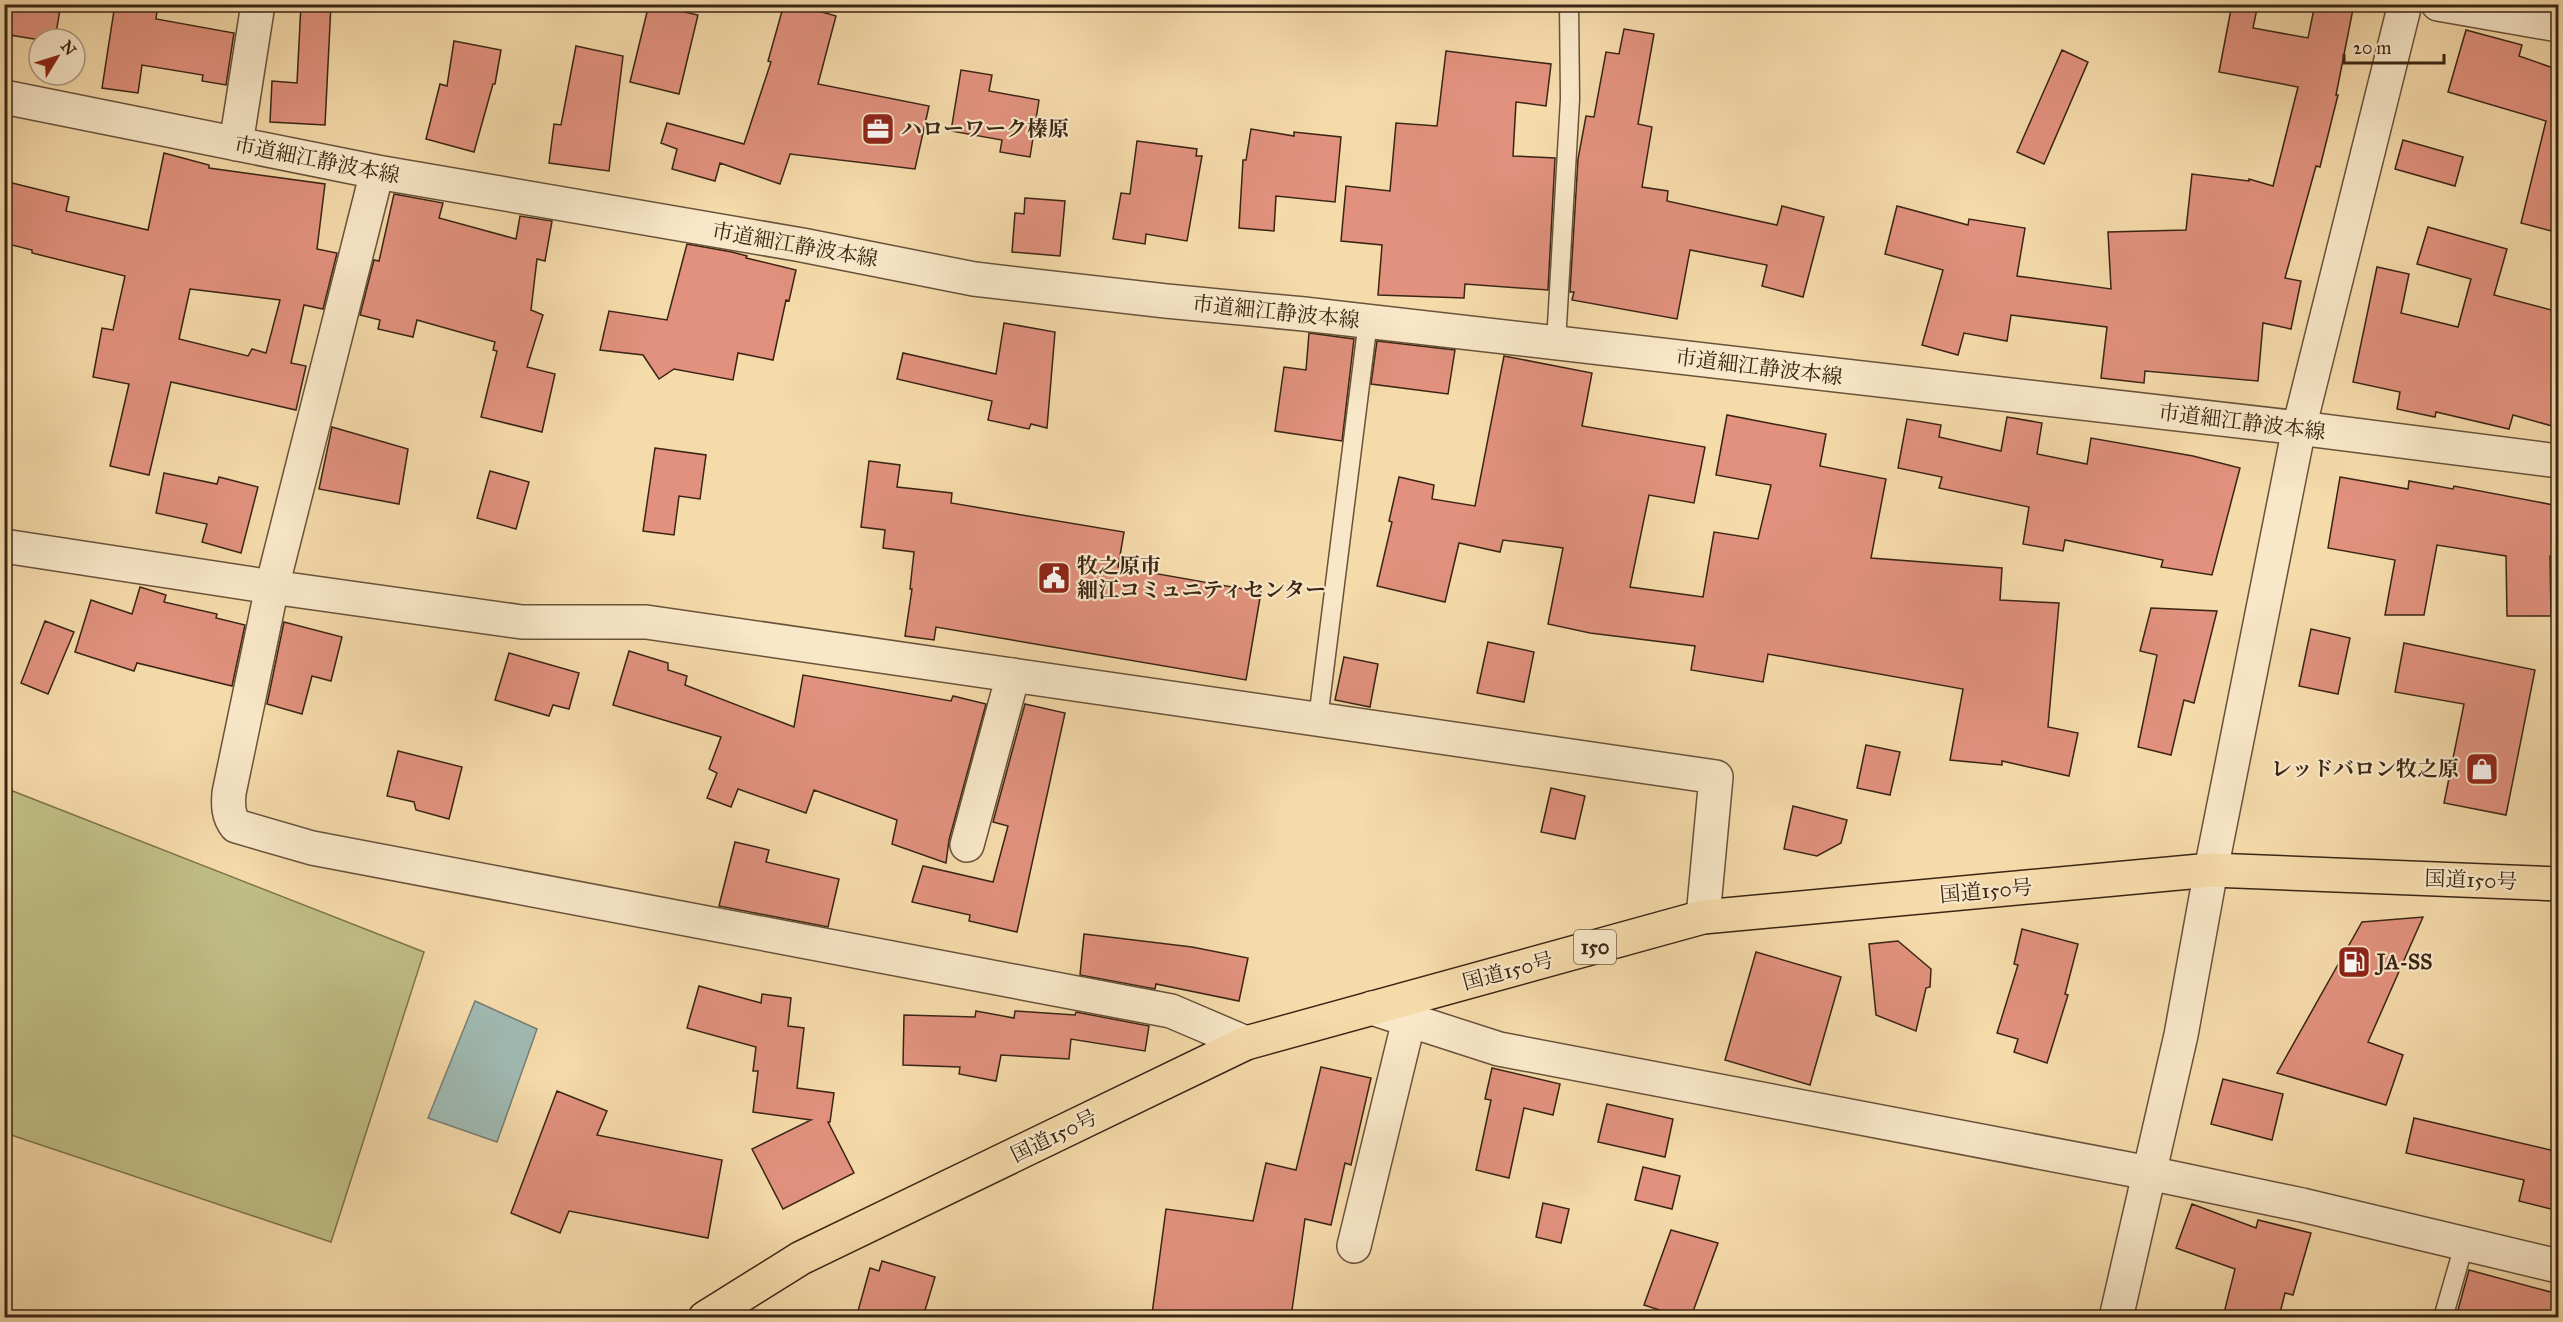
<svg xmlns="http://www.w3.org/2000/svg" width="2563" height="1322" viewBox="0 0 2563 1322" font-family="'IM FELL Great Primer','Noto Serif JP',serif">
<rect width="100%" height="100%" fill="#f5daaa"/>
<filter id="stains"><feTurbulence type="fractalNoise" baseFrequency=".00333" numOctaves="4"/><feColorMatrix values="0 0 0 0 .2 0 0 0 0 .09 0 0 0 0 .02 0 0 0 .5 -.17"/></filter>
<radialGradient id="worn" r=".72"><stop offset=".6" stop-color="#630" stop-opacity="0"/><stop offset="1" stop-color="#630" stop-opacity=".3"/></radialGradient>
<path fill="#c0be85" stroke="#7d724c" stroke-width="1.5" d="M5 788 424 952 331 1242 5 1133Z"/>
<path fill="#9fb9b2" stroke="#777e73" stroke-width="1.5" d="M475 1001 537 1029 497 1142 428 1118Z"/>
<path fill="#e1917d" stroke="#3a2514" stroke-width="1.5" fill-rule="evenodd" d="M4 4H61L55 39H34L4 34Z
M115 4H158L156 19 234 33 226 85 202 81 203 75 142 65 138 93 102 88Z
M301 4H331L325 125 270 122 272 81 297 83Z
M649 4 698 15 679 94 630 82Z
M784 4H794L836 16 818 84 929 106 915 169 790 154 780 184 720 163 715 181 672 169 677 149 661 143 667 123 744 144 771 62 768 61Z
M2232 4H2258L2253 28 2308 38 2315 4H2354L2336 95H2338L2320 167 2316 166 2285 278 2301 281 2291 329 2263 323 2258 381 2145 371 2144 383 2101 378 2107 327 2011 315 2007 341 1964 333 1958 355 1922 345 1943 270 1885 254 1897 206 1968 225 1969 219 2025 228 2017 276 2111 289 2108 232 2186 230 2192 174 2249 181V179L2273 186 2298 87 2219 72Z
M1624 29 1654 34 1638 124 1652 127 1642 187 1668 191 1667 201 1777 225 1782 206 1824 217 1803 297 1762 286 1767 265 1690 250 1677 319 1572 300 1574 292H1570L1578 159 1586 116 1594 117 1606 52 1619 54Z
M2466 30 2522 45 2519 56 2559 70V233L2521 223 2546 121 2448 92Z
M454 41 501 50 495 84H493L474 152 426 139 440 84 447 86Z
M576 46 623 56 609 171 549 163 554 124 561 125Z
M2062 50 2088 62 2044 164 2017 152Z
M1446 51 1551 64 1546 106 1516 102 1513 156 1555 158 1548 290 1465 284 1464 298 1378 295 1382 245 1341 241 1346 186 1390 191 1396 123 1437 126Z
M961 70 992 75 989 91 1039 100 1030 157 1000 152 1002 140 951 131Z
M1251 129 1294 136V132L1341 137 1335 202 1276 196 1274 231 1239 228 1243 160H1246Z
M2403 140 2463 157 2455 186 2395 169Z
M1137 141 1197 149 1196 156H1202L1187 241 1146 234 1145 244 1113 239 1121 193 1130 194Z
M164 153 209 165V168L325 184 317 249 337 253 323 309 304 305 291 363 306 366 296 410 171 382 149 475 110 466 129 384 93 377 102 328 113 330 125 276 32 253V250L4 243V181L69 197 66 211 148 230ZM190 289 280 300 266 353 252 349 248 356 179 339Z
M394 194 443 203 439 218 516 239 520 216 552 221 545 261 537 259 531 310 543 315 527 367 555 374 542 432 481 417 497 351 493 350 495 342 417 320 413 337 378 329 380 320 360 315 374 260 379 261Z
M1025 198 1065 201 1060 256 1012 252 1015 213 1024 214Z
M2428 227 2507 249 2494 295 2559 312V428L2513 415 2509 429 2436 412 2435 417 2397 409 2400 392 2353 382 2377 267 2409 274 2401 313 2458 327 2471 279 2417 264Z
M687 244 732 252 747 256 746 258 796 270 789 301 786 300 773 360 738 353 733 380 674 369 659 379 643 355 600 350 609 311 667 320Z
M1004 323 1055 332 1047 428 1031 424 1029 429 988 420 992 401 897 379 903 353 996 374Z
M1309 333 1354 339 1342 441 1275 431 1284 367 1306 370Z
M1377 341 1455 350 1448 394 1371 384Z
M1504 356 1592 373 1582 426 1705 447 1694 503 1649 495 1630 587 1703 597 1714 532 1758 539 1771 485 1716 475 1727 415 1826 434 1820 466 1886 479 1871 558 2002 568 2000 600 2059 603 2048 727 2078 733 2069 776 2002 761V765L1950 760 1963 689 1768 654 1763 682 1691 670 1695 646 1590 633 1548 624 1563 548 1503 540 1500 552 1459 543 1445 602 1377 586 1392 522 1389 521 1399 477 1434 485 1432 499 1475 506Z
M2007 417 2042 423 2037 454 2087 464 2091 438 2193 456 2240 468 2212 575 2161 567 2163 560 2065 540 2063 551 2023 544 2029 507 1939 488 1942 477 1898 468 1907 419 1941 425 1939 437 2001 451Z
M332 427 408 449 399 504 319 489Z
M655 448 706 455 700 499 679 496 674 535 643 531Z
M869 461 900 465 897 487 952 493 951 503 1124 532 1118 567 1261 592 1246 680 936 627 934 640 905 636 912 589H910L914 552 883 548 885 530 861 527Z
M490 471 529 482 516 529 477 518Z
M164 473 217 484 219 477 258 487 241 553 202 542 207 524 156 513Z
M2340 477 2408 489 2409 481 2453 489 2454 486 2559 506V557L2550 556 2551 616H2507L2506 556 2437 545 2424 615H2385L2395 560 2328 548Z
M140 587 166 595 164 602 217 614 216 618 245 625 232 686 137 663 134 671 75 652 91 600 132 614Z
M2151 608 2217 611 2194 703 2184 700 2171 755 2138 747 2157 655 2140 651Z
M45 621 74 632 48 694 21 683Z
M284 622 342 637 331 681 312 676 302 714 267 704Z
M2311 629 2350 638 2338 694 2299 686Z
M1488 642 1534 652 1524 702 1477 693Z
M2404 643 2535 670 2506 815 2444 803 2464 704 2395 692Z
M629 651 668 663V670L687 676 685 685 794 727 803 675 951 701 953 696 986 704 949 840 946 863 892 844 897 820 814 790 806 813 738 789 731 807 707 798 717 773 709 769 721 737 613 705Z
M509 653 579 673 569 709 553 705 549 716 495 700Z
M1344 657 1378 664 1370 707 1335 700Z
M1025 704 1065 713 1017 932 969 921 970 915 912 902 923 866 993 882 1008 826 993 822Z
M1866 745 1900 752 1890 795 1857 788Z
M398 751 462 767 449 819 416 810 414 802 387 796Z
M1551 788 1585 796 1575 839 1541 832Z
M1793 806 1847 820 1841 843 1817 856 1784 849Z
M735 842 769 850 766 862 839 879 828 927 719 906Z
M2423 917 2368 1042 2403 1055 2386 1105 2277 1073 2362 922Z
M2022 929 2078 944 2065 994 2068 995 2047 1063 2014 1052 2018 1039 1997 1033 2018 965 2014 964Z
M1084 934 1192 947 1248 958 1239 1001 1156 984 1155 989 1080 975Z
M1898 941 1931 969 1930 987 1926 988 1916 1031 1876 1015 1869 944Z
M1756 952 1841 977 1810 1085 1725 1060Z
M699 986 761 1003 762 994 791 998 788 1026 804 1028 797 1088 834 1093 830 1122H828L854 1173 783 1209 752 1149 811 1120 753 1112 758 1071H753L756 1047 687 1028Z
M976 1011 1014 1018 1015 1011 1075 1015 1076 1012 1149 1026 1145 1051 1071 1039 1069 1059 1001 1055 996 1081 959 1074 960 1067 903 1065 904 1015 975 1017Z
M1321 1067 1371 1078 1351 1165 1345 1163 1331 1225 1305 1219 1291 1317H1168L1152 1314 1166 1209 1253 1221 1266 1163 1296 1170Z
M1492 1068 1560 1084 1553 1115 1524 1108 1509 1178 1476 1170 1491 1100 1485 1099Z
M2223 1079 2283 1094 2272 1140 2211 1124Z
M557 1091 607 1111 597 1135 722 1160 708 1238 569 1211 560 1233 511 1213Z
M1607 1104 1673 1119 1665 1157 1598 1142Z
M2414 1118 2559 1152V1211L2519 1201 2524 1180 2406 1153Z
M1643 1167 1680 1176 1672 1209 1635 1200Z
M1543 1203 1569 1209 1561 1243 1536 1237Z
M2192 1204 2256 1228 2258 1220 2311 1233 2293 1295 2285 1293 2279 1317H2223L2235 1269 2176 1248Z
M1671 1230 1718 1243 1691 1317H1681L1644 1305Z
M882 1261 935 1277 923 1317H882L858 1311 870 1268 879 1271Z
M2469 1270 2558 1294 2550 1317H2487L2458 1310Z"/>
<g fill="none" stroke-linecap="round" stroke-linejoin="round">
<g stroke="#69523a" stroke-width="21">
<path id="service" d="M1556 343 1570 99 1569 4
M1318 719 1368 321
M2443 1318 2464 1245"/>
</g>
<g stroke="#69523a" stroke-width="36">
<path id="minor" d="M2438 4 2558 25
M4 97 377 172 802 245 974 279 1166 301 1304 314 2299 428 2558 461
M236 144 258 4
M377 172 272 587 229 793C228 805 228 816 236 826L312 848 1171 1011 1246 1043
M4 546 272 587 522 622H646L1716 777 1703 917
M967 845 1013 675
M1372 1008 1499 1049 2149 1173 2302 1205 2558 1266
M1354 1246 1409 1020"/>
</g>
<g stroke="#69523a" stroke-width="36">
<path id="tertiary" d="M2116 1318 2181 1035 2211 870 2299 428 2405 4"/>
</g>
<g stroke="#3a2514" stroke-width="36">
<path id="trunk" d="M705 1318 801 1258 1246 1043 1703 917 2211 870 2558 884"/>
</g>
<use href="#service" stroke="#f8e7c8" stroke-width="18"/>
<use href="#minor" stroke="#f8e7c8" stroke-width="33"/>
<use href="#tertiary" stroke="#f8e7c8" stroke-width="33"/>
<use href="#trunk" stroke="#f5daaa" stroke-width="33"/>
</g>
<defs>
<g id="office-square" transform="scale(1.725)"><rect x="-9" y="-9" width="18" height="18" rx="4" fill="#8f2418" stroke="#f8e7c8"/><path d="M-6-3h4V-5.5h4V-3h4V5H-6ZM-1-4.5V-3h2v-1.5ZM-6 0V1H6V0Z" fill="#fff"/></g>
<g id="civic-square" transform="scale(1.725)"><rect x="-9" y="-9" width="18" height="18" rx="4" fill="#8f2418" stroke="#f8e7c8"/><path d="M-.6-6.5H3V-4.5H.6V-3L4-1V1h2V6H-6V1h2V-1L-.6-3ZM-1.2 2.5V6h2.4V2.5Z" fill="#fff"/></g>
<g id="shop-square" transform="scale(1.725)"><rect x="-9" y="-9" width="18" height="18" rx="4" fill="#8f2418" stroke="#f8e7c8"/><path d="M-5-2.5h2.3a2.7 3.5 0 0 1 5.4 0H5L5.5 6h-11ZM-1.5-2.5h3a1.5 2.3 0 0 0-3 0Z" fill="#fff"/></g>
<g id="fuel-square" transform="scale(1.725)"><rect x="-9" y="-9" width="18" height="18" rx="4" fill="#8f2418" stroke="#f8e7c8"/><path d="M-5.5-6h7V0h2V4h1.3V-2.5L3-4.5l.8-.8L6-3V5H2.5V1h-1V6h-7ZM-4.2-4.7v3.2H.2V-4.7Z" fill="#fff"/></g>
</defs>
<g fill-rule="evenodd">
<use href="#office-square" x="878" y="129"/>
<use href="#civic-square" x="1054" y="578"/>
<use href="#shop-square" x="2482" y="769"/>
<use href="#fuel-square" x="2354" y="962"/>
</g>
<g text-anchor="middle" stroke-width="4.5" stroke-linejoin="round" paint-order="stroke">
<rect fill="#f8e7c8" stroke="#735f4a" stroke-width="1.5" x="1574" y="930" width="42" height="34" rx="4.5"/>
<g font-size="20" font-weight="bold" fill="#3a2514">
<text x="1595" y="954">150</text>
</g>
<g font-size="21" font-weight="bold" fill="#3a2514" stroke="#f8e7c8" text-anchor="start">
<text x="901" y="136">ハローワーク榛原</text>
<text x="1077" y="573">牧之原市<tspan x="1077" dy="24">細江コミュニティセンター</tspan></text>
<text x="2459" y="776" text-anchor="end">レッドバロン牧之原</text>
<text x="2377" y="969">JA-SS</text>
</g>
<g font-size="21" fill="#3a2514" stroke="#f8e7c8">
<text transform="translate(317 160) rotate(11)" y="7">市道細江静波本線</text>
<text transform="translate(795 245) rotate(10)" y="7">市道細江静波本線</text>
<text transform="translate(1276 312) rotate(6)" y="7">市道細江静波本線</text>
<text transform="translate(1759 367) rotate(7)" y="7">市道細江静波本線</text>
<text transform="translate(2242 422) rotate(7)" y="7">市道細江静波本線</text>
<text transform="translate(2471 880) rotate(2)" y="7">国道150号</text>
<text transform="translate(1986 891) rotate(-5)" y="7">国道150号</text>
<text transform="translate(1508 971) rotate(-15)" y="7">国道150号</text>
<text transform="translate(1054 1136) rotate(-26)" y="7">国道150号</text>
</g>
</g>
<rect width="2563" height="1322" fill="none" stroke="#f5daaa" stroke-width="24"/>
<rect x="6" y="6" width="2551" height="1310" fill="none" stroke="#3a2514" stroke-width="3"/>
<rect x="12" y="12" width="2539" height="1298" fill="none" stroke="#3a2514" stroke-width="1.5"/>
<g transform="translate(57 57) rotate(52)"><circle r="28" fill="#f8e7c8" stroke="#ac9980" stroke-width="1.5"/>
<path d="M0-4.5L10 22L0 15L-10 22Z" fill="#8f2418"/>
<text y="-9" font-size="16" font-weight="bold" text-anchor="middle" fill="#3a2514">N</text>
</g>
<path d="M2344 54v9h100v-9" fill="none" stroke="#3a2514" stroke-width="3"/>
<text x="2353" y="54" font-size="18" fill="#3a2514" stroke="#f8e7c8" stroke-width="4.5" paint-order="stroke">20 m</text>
<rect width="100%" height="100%" filter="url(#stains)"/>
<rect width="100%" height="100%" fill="url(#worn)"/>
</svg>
